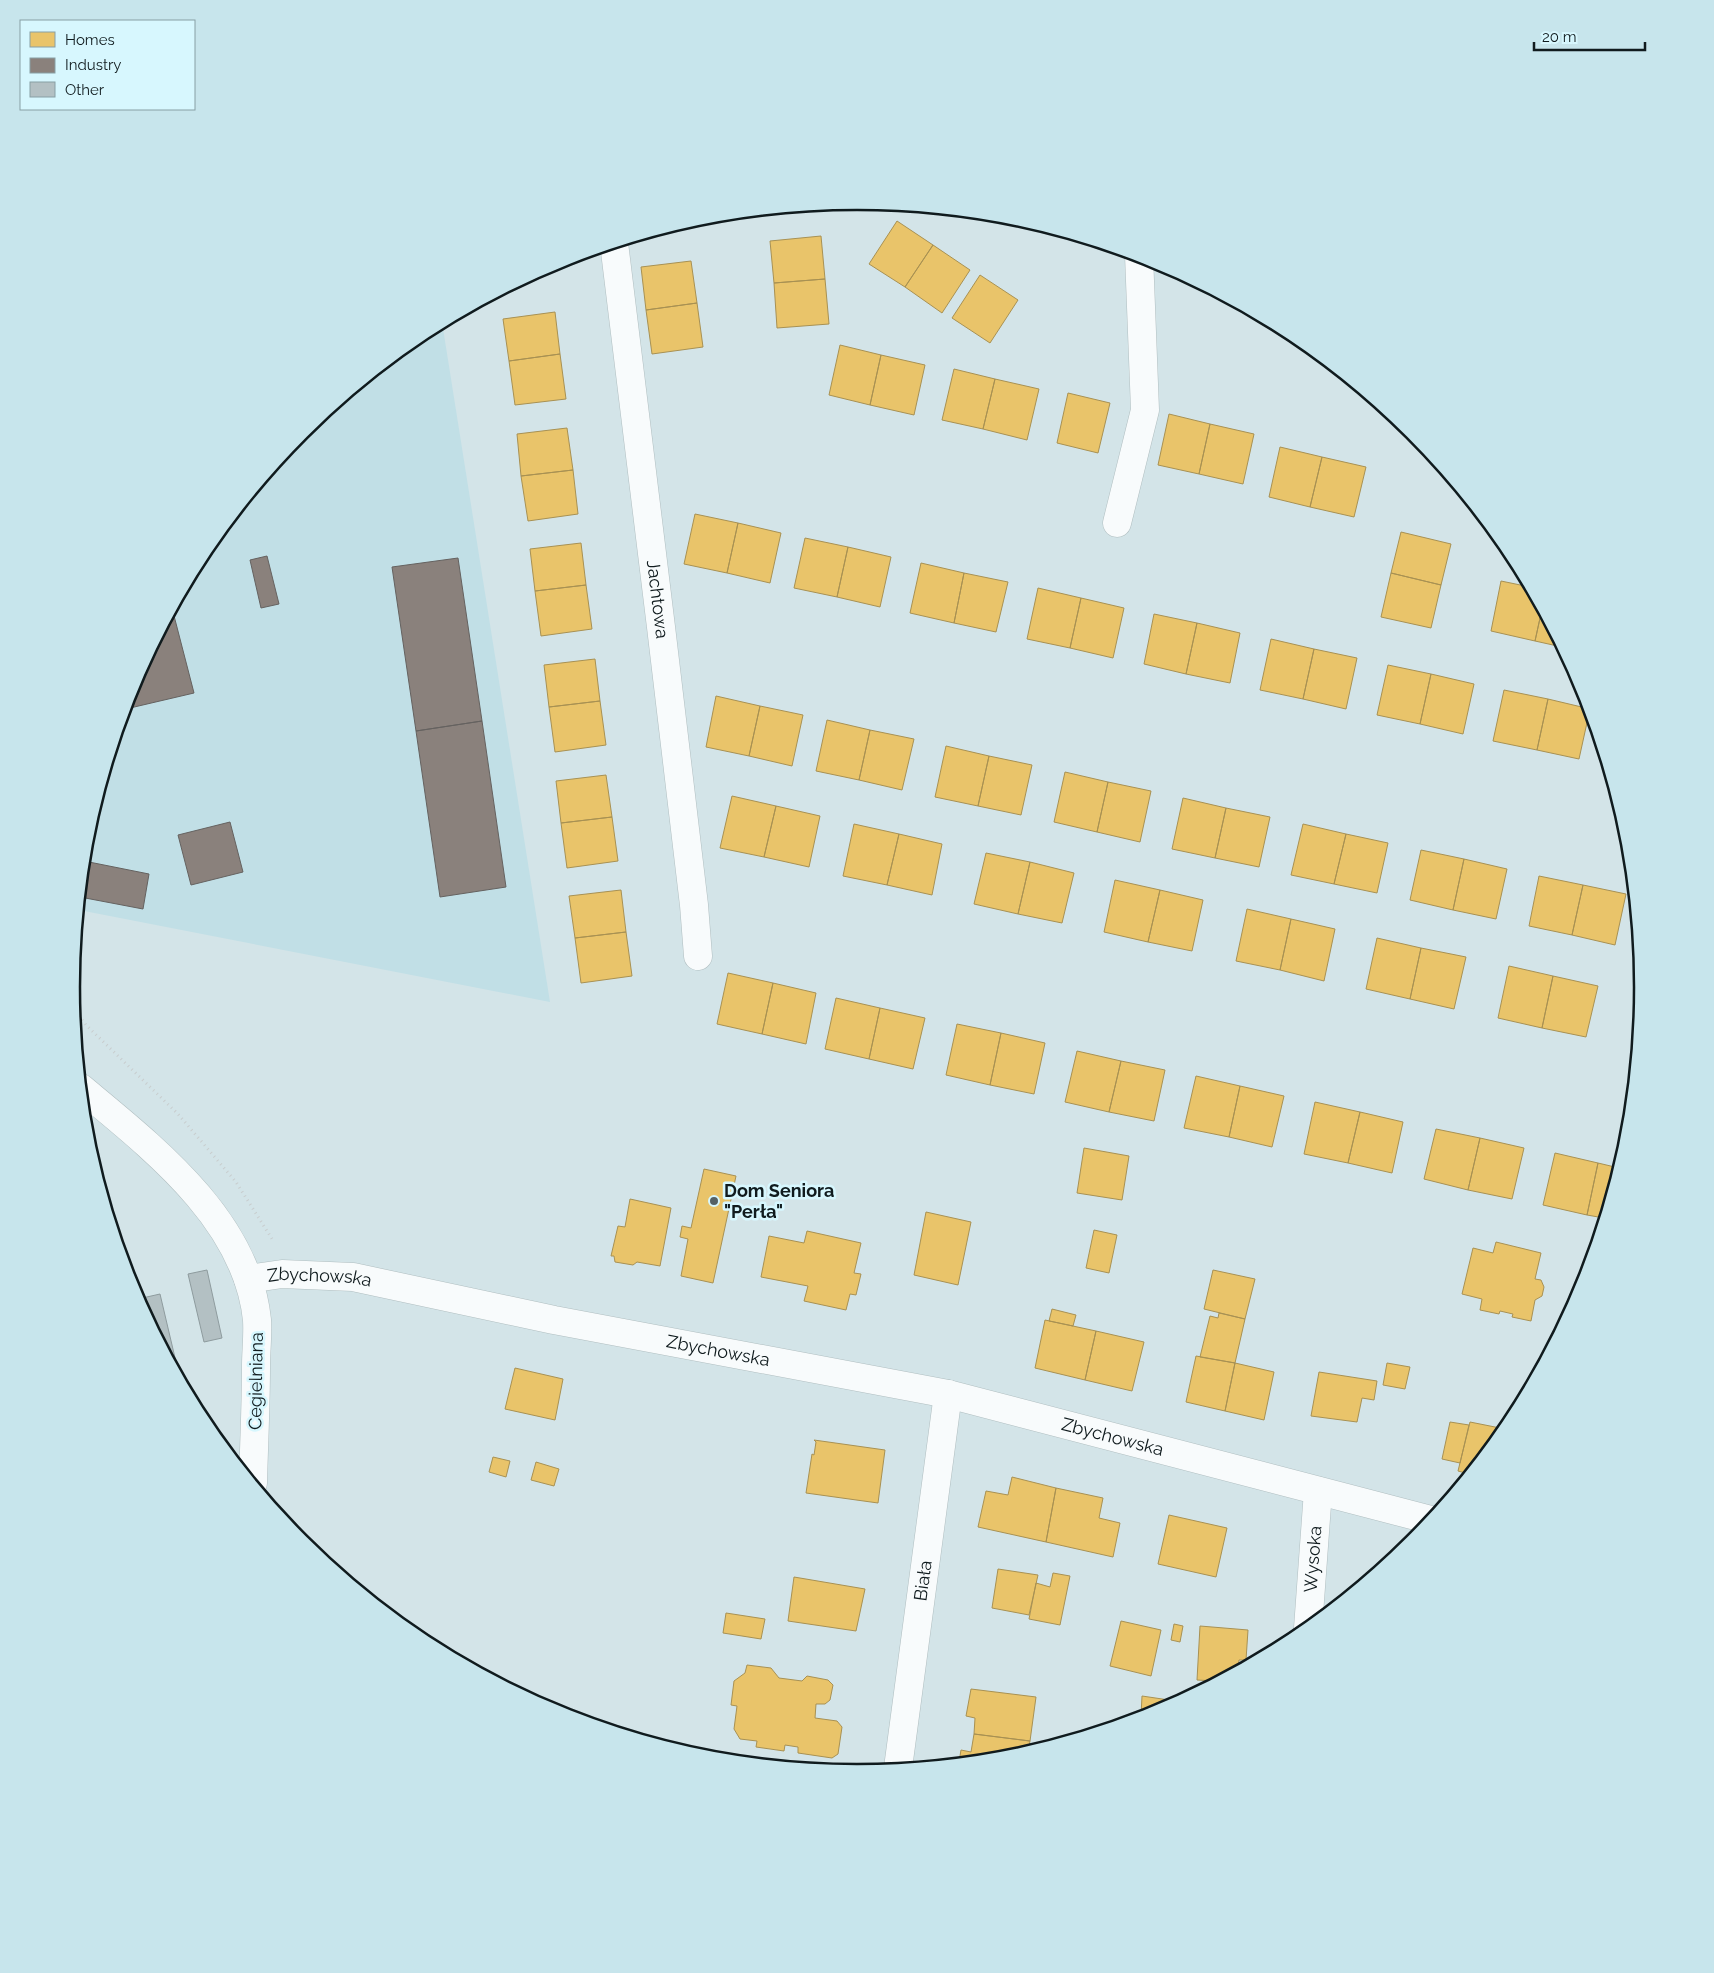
<svg xmlns="http://www.w3.org/2000/svg" width="1714" height="1973" viewBox="0 0 1714 1973" font-family="Raleway,sans-serif">
<rect width="100%" height="100%" fill="#d3e4e8"/>
<path fill="#c1dfe6" d="M442 322 550 1002 79 910 86 833 131 686 204 550 302 431 421 333Z"/>
<path fill="#e9c46a" stroke="#a89153" d="M819 205V210L768 213V210Z
M897 221 933 245 905 287 869 264Z
M821 236 825 279 774 283 770 241Z
M933 245 970 270 942 313 905 287Z
M691 261 697 303 646 310 641 267Z
M980 275 1018 300 990 343 952 318Z
M825 279 829 324 777 328 774 283Z
M697 303 703 347 652 354 646 310Z
M555 312 560 354 509 361 503 319Z
M840 345 881 355 870 405 829 395Z
M560 354 566 399 515 405 509 361Z
M881 355 925 365 914 415 870 405Z
M954 369 995 379 983 429 942 420Z
M995 379 1039 389 1027 440 983 429Z
M1068 393 1110 403 1098 453 1057 443Z
M1169 414 1210 424 1199 474 1158 465Z
M1210 424 1254 434 1243 484 1199 474Z
M567 428 573 470 521 476 517 434Z
M1280 447 1322 457 1310 507 1269 497Z
M1322 457 1366 467 1354 517 1310 507Z
M573 470 578 514 528 521 521 476Z
M695 514 738 523 727 573 684 564Z
M738 523 781 533 770 583 727 573Z
M1401 532 1451 544 1441 585 1391 573Z
M805 538 848 547 837 597 794 588Z
M581 543 586 585 535 591 530 549Z
M848 547 891 557 880 607 837 597Z
M921 563 964 573 954 623 910 613Z
M964 573 1008 582 996 632 954 623Z
M1391 573 1441 585 1431 628 1381 617Z
M1501 581 1530 587 1542 609 1535 641 1491 631Z
M586 585 592 629 541 636 535 591Z
M1038 588 1081 598 1070 648 1027 639Z
M1081 598 1124 608 1113 658 1070 648Z
M1542 609 1562 647 1535 641Z
M1154 614 1197 623 1186 674 1144 664Z
M1197 623 1240 633 1230 683 1186 674Z
M1271 639 1314 649 1303 699 1260 690Z
M1314 649 1357 658 1346 709 1303 699Z
M595 659 600 701 549 707 544 665Z
M1388 665 1431 674 1420 724 1377 715Z
M1431 674 1474 684 1463 734 1420 724Z
M1504 690 1548 699 1537 750 1493 741Z
M716 696 760 706 749 756 706 747Z
M1548 699 1590 709 1579 759 1537 750Z
M600 701 606 745 555 752 549 707Z
M760 706 803 715 792 766 749 756Z
M827 720 870 730 859 780 816 771Z
M870 730 914 739 902 790 859 780Z
M946 746 989 756 978 806 935 797Z
M989 756 1032 765 1021 815 978 806Z
M1065 772 1108 782 1097 832 1054 822Z
M606 775 612 817 561 823 556 781Z
M1108 782 1151 791 1140 842 1097 832Z
M732 796 776 806 764 857 720 848Z
M1183 798 1226 808 1215 858 1172 849Z
M776 806 820 816 809 867 764 857Z
M1226 808 1270 817 1259 867 1215 858Z
M612 817 618 861 567 868 561 823Z
M854 824 899 834 887 885 843 876Z
M1303 824 1346 834 1334 884 1291 875Z
M899 834 942 844 932 895 887 885Z
M1346 834 1388 843 1377 893 1334 884Z
M1421 850 1464 859 1453 910 1410 900Z
M986 853 1030 862 1018 914 974 904Z
M1464 859 1507 869 1496 919 1453 910Z
M1030 862 1074 873 1062 923 1018 914Z
M1539 876 1583 885 1572 935 1529 926Z
M1115 880 1160 890 1148 942 1104 932Z
M1583 885 1626 894 1615 945 1572 935Z
M621 890 626 932 575 938 569 896Z
M1160 890 1203 900 1192 951 1148 942Z
M1247 909 1291 919 1280 970 1236 961Z
M1291 919 1335 929 1324 981 1280 970Z
M626 932 632 976 581 983 575 938Z
M1377 938 1421 948 1410 999 1366 989Z
M1421 948 1466 957 1454 1009 1410 999Z
M1509 966 1553 976 1542 1028 1498 1018Z
M728 973 773 983 762 1034 717 1024Z
M1553 976 1598 986 1586 1037 1542 1028Z
M773 983 816 993 806 1044 762 1034Z
M836 998 880 1008 869 1059 825 1049Z
M880 1008 925 1018 913 1069 869 1059Z
M957 1024 1001 1033 990 1085 946 1075Z
M1001 1033 1045 1043 1034 1094 990 1085Z
M1077 1051 1121 1061 1109 1112 1065 1102Z
M1121 1061 1165 1070 1154 1121 1109 1112Z
M1196 1076 1240 1086 1229 1137 1184 1128Z
M1240 1086 1284 1096 1272 1147 1229 1137Z
M1315 1102 1360 1112 1348 1163 1304 1154Z
M1360 1112 1403 1122 1392 1173 1348 1163Z
M1436 1129 1480 1138 1468 1190 1424 1179Z
M1480 1138 1524 1148 1512 1199 1468 1190Z
M1084 1148 1129 1156 1122 1200 1077 1193Z
M1555 1153 1598 1163 1587 1215 1543 1205Z
M1598 1163 1619 1168 1604 1218 1587 1215Z
M704 1169 736 1176 713 1283 681 1276 688 1239 680 1237 682 1226 691 1228Z
M630 1199 671 1208 660 1266 637 1262 633 1265 615 1262 614 1256H611L618 1226 625 1227Z
M926 1212 971 1222 958 1285 914 1275Z
M1094 1230 1117 1235 1109 1273 1086 1268Z
M807 1231 861 1243 854 1273 861 1274 856 1295 850 1294 846 1310 804 1301 808 1286 761 1277 769 1236 804 1243Z
M1496 1242 1541 1253 1535 1279 1541 1280 1544 1287 1542 1296 1535 1300 1531 1321 1512 1317 1513 1314 1500 1311 1499 1314 1480 1310 1482 1299 1462 1294 1473 1248 1493 1253Z
M1213 1270 1255 1279 1245 1319 1204 1309Z
M1052 1309 1076 1315 1073 1326 1049 1321Z
M1219 1313 1245 1319 1235 1363 1200 1357 1210 1316 1218 1318Z
M1045 1320 1096 1331 1085 1380 1035 1368Z
M1096 1331 1144 1342 1132 1391 1085 1380Z
M1196 1356 1235 1363 1225 1411 1186 1402Z
M1235 1363 1274 1372 1264 1420 1225 1411Z
M1387 1363 1410 1367 1405 1389 1383 1385Z
M515 1368 563 1379 555 1420 505 1409Z
M1319 1372 1377 1381 1374 1400 1362 1398 1357 1422 1311 1416Z
M1450 1422 1469 1425 1460 1463 1442 1459Z
M1470 1422 1505 1429 1469 1474 1458 1471Z
M814 1440 885 1450 878 1503 806 1493 812 1454 814 1455 816 1442Z
M493 1457 510 1461 506 1477 489 1472Z
M536 1462 559 1469 554 1486 531 1480Z
M1012 1477 1056 1488 1046 1542 978 1527 986 1491 1008 1495Z
M1056 1488 1103 1498 1099 1518 1120 1523 1113 1557 1046 1542Z
M1169 1515 1227 1528 1216 1577 1158 1564Z
M998 1569 1038 1575 1029 1615 992 1608Z
M1053 1573 1070 1576 1060 1625 1029 1619 1036 1583 1050 1587Z
M794 1577 865 1589 856 1631 788 1621Z
M726 1613 765 1619 761 1639 723 1633Z
M1121 1621 1161 1630 1151 1676 1110 1666Z
M1174 1624 1183 1626 1180 1642 1171 1640Z
M1200 1626 1248 1630 1246 1660H1239L1238 1669 1216 1681 1197 1680Z
M747 1665 771 1668 779 1678 802 1681 807 1676 828 1680 833 1685 830 1700 825 1704H816L815 1718 837 1721 842 1727 838 1754 832 1758 798 1753V1747L785 1745 784 1751 756 1747 757 1741 740 1739 734 1729 737 1706 731 1705 734 1681 745 1673Z
M971 1689 1036 1697 1030 1741 974 1734 975 1718 966 1716Z
M1142 1696 1169 1700 1168 1707 1157 1713 1146 1716H1141Z
M974 1734 1030 1741 1028 1752 1010 1757 959 1762 961 1750 971 1752Z"/>
<path fill="#8a817c" stroke="#656260" d="M267 556 279 604 261 608 250 560Z
M458 558 482 721 416 731 392 567Z
M172 608 194 693 130 708 127 698 131 686Z
M482 721 506 887 440 897 416 731Z
M230 822 243 872 191 885 178 835Z
M84 861 149 874 143 909 80 897Z"/>
<path fill="#b3c0c3" stroke="#8e9b9e" d="M207 1270 222 1338 204 1342 188 1274Z
M160 1294 176 1362 172 1363 138 1299Z"/>
<g fill="none" stroke-linecap="round" stroke-linejoin="round">
<g stroke="#b0bec0" stroke-width="29">
<g id="minor">
<path id="s1" d="M614 243 661 627 694 905 698 956"/>
<path d="M1117 523 1145 410 1139 255"/>
<path d="M81 1088C153 1148 247 1220 257 1320 258 1335 256 1351 256 1366 256 1405 254 1444 253 1483"/>
<path id="s2" d="M248 1279 282 1274 353 1277 554 1320 948 1394 1431 1520"/>
<path id="s3" d="M1308 1628 1318 1491"/>
<path id="s4" d="M898 1768 948 1394"/>
</g>
</g>
<path stroke="#c8cdce" stroke-width="3" stroke-dasharray="1 4" stroke-linecap="butt" d="M73 1008 86 1025 178 1114 236 1182 274 1242"/>
<use href="#minor" stroke="#f8fbfc" stroke-width="28"/>
</g>
<circle fill="#546165" stroke="#d7f7fe" stroke-width="2" cx="714" cy="1201" r="5"/>
<g text-anchor="middle" stroke-width="5" stroke-linejoin="round" paint-order="stroke">
<g font-size="18" fill="#101b1e" stroke="#d7f7fe">
<text dy="6" stroke="none"><textPath href="#s1" startOffset="359">Jachtowa</textPath></text>
<text dy="6" stroke="none"><textPath href="#s2" startOffset="72">Zbychowska</textPath></text>
<text dy="6" stroke="none"><textPath href="#s2" startOffset="478">Zbychowska</textPath></text>
<text transform="translate(256 1381) rotate(-89)" y="6">Cegielniana</text>
<text dy="6" stroke="none"><textPath href="#s2" startOffset="882">Zbychowska</textPath></text>
<text dy="6" stroke="none"><textPath href="#s3" startOffset="69">Wysoka</textPath></text>
<text dy="6" stroke="none"><textPath href="#s4" startOffset="189">Biała</textPath></text>
</g>
<g font-size="18" font-weight="bold" fill="#101b1e" stroke="#d7f7fe" text-anchor="start">
<text x="724" y="1197">Dom Seniora<tspan x="724" dy="21">"Perła"</tspan></text>
</g>
</g>
<path d="M0 0H1714V1973H0ZM80 987a777 777 0 1 1 1554 0a777 777 0 1 1-1554 0Z" fill="#c7e5ec" fill-rule="evenodd"/>
<path fill="none" stroke="#101b1e" stroke-width="2.5" d="M80 987a777 777 0 1 1 1554 0a777 777 0 1 1-1554 0Z"/>
<rect x="20" y="20" width="175" height="90" fill="#d7f7fe" stroke="#879fa4"/>
<rect x="30" y="32" width="25" height="15" fill="#e9c46a" stroke="#879fa4"/>
<text x="65" y="45" font-size="15" fill="#101b1e">Homes</text>
<rect x="30" y="58" width="25" height="15" fill="#8a817c" stroke="#879fa4"/>
<text x="65" y="70" font-size="15" fill="#101b1e">Industry</text>
<rect x="30" y="82" width="25" height="15" fill="#b3c0c3" stroke="#879fa4"/>
<text x="65" y="95" font-size="15" fill="#101b1e">Other</text>
<path d="M1534 42v8h111v-8" fill="none" stroke="#101b1e" stroke-width="2.5"/>
<text x="1542" y="42" font-size="15" fill="#101b1e" stroke="#d7f7fe" stroke-width="4" paint-order="stroke">20 m</text>
</svg>
